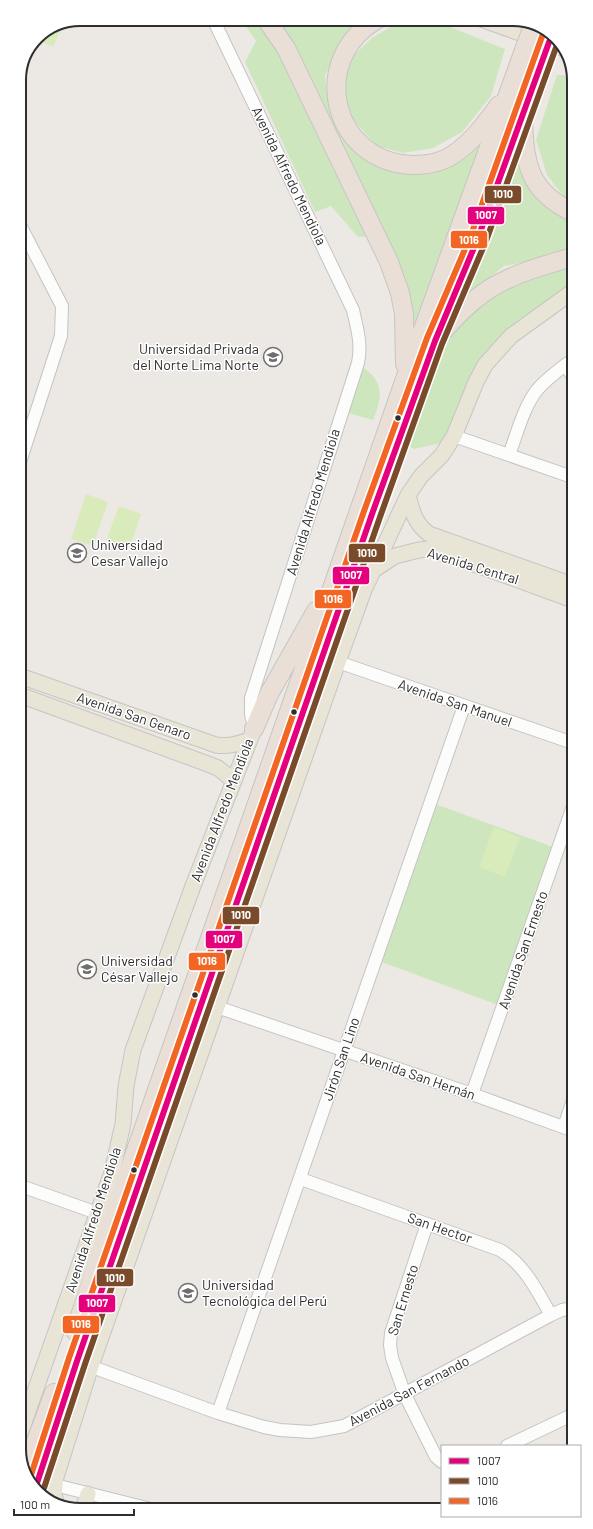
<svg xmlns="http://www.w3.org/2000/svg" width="593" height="1529" viewBox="0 0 593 1529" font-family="Barlow,sans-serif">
<rect width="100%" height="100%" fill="#ece8e4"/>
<path fill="#cee6be" d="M241 19H259L277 44 371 236 358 237 331 206 315 212 245 62 256 41Z
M276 19H360L339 44 325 76 328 100 346 143 371 162 407 173 450 167 480 145 413 337 405 283 378 219Z
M413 19H430L505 49 491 96 462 132 433 148 403 153 377 146 354 121 342 90 353 56 372 38 402 20Z
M557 75 572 76V200L564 197 547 175 536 140Z
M518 161 531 185 572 216V253L559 257 504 266 462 300Z
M572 264V286L503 335 486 351 465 397 450 435 441 443 414 449 408 446 450 335 470 311 505 284Z
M361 366C384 381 383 396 373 420L345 412Z
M435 804 553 847 498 1005 379 961Z"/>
<path fill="#d9eabb" d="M62 26 53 47 36 39 37 37Z
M86 494 108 502 93 546 71 539Z
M119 506 141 514 129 550 106 541Z
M494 827 520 837 505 877 479 867Z"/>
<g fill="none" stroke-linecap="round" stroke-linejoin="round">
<g stroke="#c5c4c5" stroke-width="14">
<path id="minor" d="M213 19 353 310C357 328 362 344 358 363L251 698V714L254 728
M19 223 62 306 61 336 20 462
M565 365 572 375
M454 436 572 477
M509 455C517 434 523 408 537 390 547 378 560 369 572 360
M338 662 573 743
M217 1007 472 1094 574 1131
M472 1094 573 806
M564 1127 573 1100
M301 1179 500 1250C525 1265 537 1291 551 1315
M21 1186 97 1213
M427 1224 391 1333 390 1345 392 1358 405 1395 436 1457 442 1462
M84 1364 218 1413 264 1427 280 1430 311 1432 344 1426 551 1315 562 1310 574 1308
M218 1413C301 1177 382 941 464 706
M507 1446 574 1414
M55 1485 155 1510"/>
</g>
<g stroke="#c6c5c4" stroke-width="17">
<path id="major" d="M481 19 562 48
M408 495C412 511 415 524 429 534L573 585
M375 569 395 556 419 550 429 549 488 569 573 600
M20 676 216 745C228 747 237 744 249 740
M20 695 208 764 218 768 234 781
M21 1431 112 1172 123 1124 126 1086 133 1050 193 886 254 729
M56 1502 54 1494 56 1477 91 1366 338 662 364 590 408 495 421 476 442 455 454 436 476 382 485 365 511 336 572 292
M83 1510 88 1494"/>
</g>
<g stroke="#c6c5c4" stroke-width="20">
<path id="highway" d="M266 19 286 48 389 262 400 293 404 314 405 364
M378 19C307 59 332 163 413 165 427 165 443 162 454 154 472 142 486 123 499 105
M523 121C525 165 529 191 572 212
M443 331C462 310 482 290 508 279 528 269 550 264 572 257
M254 729 269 694 316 611
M75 1331 112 1219 405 379 523 53
M25 1471 54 1393
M36 1486 77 1361 203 998 286 764 372 514 435 341 478 238 542 60"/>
</g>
<use href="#minor" stroke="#fcfcfb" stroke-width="12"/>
<use href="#major" stroke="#e8e4d6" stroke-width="15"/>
<use href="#highway" stroke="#eadfd6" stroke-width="18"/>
<g stroke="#c6c5c4" stroke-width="20" stroke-linecap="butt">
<path id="highway-bridge" d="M523 53 533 26
M542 60 552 34"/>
</g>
<use href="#highway-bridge" stroke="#eadfd6" stroke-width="18"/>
<g stroke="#fff" stroke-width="9">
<path id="bus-1" d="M36 1486 77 1361 372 514 435 341 478 238 552 34"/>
</g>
<g stroke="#fff" stroke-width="9">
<path id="bus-2" d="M44 1488 85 1364 380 517 442 344 486 241 558 42"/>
</g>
<g stroke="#fff" stroke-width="9">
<path id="bus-3" d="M30 1478 69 1358 364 511 427 338 471 235 544 31"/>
</g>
<use href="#bus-1" stroke="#e5007d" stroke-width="6"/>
<use href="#bus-2" stroke="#7a4b2a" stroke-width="6"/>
<use href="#bus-3" stroke="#f26522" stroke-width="6"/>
</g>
<defs>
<g id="university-ring" transform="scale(1)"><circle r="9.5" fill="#fff" stroke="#706f6e" stroke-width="1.5"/><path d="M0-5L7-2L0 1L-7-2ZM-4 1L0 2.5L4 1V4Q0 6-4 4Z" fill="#706f6e"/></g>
</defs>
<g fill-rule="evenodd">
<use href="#university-ring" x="273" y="357"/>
<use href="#university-ring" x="77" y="553"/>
<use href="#university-ring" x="87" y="969"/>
<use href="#university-ring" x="188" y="1293"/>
</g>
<g fill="#2e2e2e" stroke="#fff" stroke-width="1.5">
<circle cx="398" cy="418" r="3.5"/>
<circle cx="294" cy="712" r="3.5"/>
<circle cx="195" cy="995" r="3.5"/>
<circle cx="134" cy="1170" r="3.5"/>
</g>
<g text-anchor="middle" stroke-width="3" stroke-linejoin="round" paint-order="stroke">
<g font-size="14" fill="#2e2e2e" stroke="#fff">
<text transform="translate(289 176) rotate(64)" y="5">Avenida Alfredo Mendiola</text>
<text transform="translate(313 502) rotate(-73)" y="5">Avenida Alfredo Mendiola</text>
<text transform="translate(473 566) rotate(17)" y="5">Avenida Central</text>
<text transform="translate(455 703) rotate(19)" y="5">Avenida San Manuel</text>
<text transform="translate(134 716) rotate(19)" y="5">Avenida San Genaro</text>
<text transform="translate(222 810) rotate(-69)" y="5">Avenida Alfredo Mendiola</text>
<text transform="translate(523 950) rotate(-71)" y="5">Avenida San Ernesto</text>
<text transform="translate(341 1059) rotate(-71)" y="5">Jirón San Lino</text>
<text transform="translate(418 1076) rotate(19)" y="5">Avenida San Hernán</text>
<text transform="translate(93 1220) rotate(-72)" y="5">Avenida Alfredo Mendiola</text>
<text transform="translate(440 1228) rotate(19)" y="5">San Hector</text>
<text transform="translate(403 1300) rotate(-73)" y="5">San Ernesto</text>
<text transform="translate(409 1391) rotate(-28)" y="5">Avenida San Fernando</text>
</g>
<g font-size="14" fill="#2e2e2e" stroke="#fff" text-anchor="start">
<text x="259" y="354" text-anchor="end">Universidad Privada<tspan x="259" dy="16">del Norte Lima Norte</tspan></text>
<text x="91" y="550">Universidad<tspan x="91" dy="16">Cesar Vallejo</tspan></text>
<text x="101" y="966">Universidad<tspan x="101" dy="16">César Vallejo</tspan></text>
<text x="202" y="1290">Universidad<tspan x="202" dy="16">Tecnológica del Perú</tspan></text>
</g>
</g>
<path d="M0 0H593V1529H0ZM80 26H513A54 54 0 0 1 567 80V1449A54 54 0 0 1 513 1503H80A54 54 0 0 1 26 1449V80A54 54 0 0 1 80 26Z" fill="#fff" fill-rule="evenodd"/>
<path fill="none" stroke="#2e2e2e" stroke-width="2" d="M80 26H513A54 54 0 0 1 567 80V1449A54 54 0 0 1 513 1503H80A54 54 0 0 1 26 1449V80A54 54 0 0 1 80 26Z"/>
<g stroke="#fff" stroke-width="1.5">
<rect x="484" y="185" width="38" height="19" rx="4" fill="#7a4b2a"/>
<rect x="467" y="206" width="38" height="19" rx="4" fill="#e5007d"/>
<rect x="450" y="230" width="38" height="19" rx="4" fill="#f26522"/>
<rect x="348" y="543" width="38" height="20" rx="4" fill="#7a4b2a"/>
<rect x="332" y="566" width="38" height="19" rx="4" fill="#e5007d"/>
<rect x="314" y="589" width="38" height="20" rx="4" fill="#f26522"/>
<rect x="222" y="906" width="38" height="19" rx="4" fill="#7a4b2a"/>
<rect x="205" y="930" width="38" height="19" rx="4" fill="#e5007d"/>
<rect x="188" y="952" width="38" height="19" rx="4" fill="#f26522"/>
<rect x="96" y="1268" width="38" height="19" rx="4" fill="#7a4b2a"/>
<rect x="78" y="1294" width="38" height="19" rx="4" fill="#e5007d"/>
<rect x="62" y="1315" width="38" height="19" rx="4" fill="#f26522"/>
</g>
<g font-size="11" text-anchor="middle" font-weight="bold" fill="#fff">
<text x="503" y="198">1010</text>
<text x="486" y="219">1007</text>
<text x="469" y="244">1016</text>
<text x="367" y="557">1010</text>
<text x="351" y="579">1007</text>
<text x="333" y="603">1016</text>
<text x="241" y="919">1010</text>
<text x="224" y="943">1007</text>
<text x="207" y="965">1016</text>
<text x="115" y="1282">1010</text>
<text x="97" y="1307">1007</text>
<text x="81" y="1328">1016</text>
</g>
<rect x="441" y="1445" width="140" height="72" fill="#ffffff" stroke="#ababab"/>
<rect x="449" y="1458" width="20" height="6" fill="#e5007d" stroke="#ababab"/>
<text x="477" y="1465" font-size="12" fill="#2e2e2e">1007</text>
<rect x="449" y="1478" width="20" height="6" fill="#7a4b2a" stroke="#ababab"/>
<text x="477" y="1485" font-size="12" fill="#2e2e2e">1010</text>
<rect x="449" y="1498" width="20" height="6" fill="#f26522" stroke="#ababab"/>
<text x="477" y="1505" font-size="12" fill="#2e2e2e">1016</text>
<path d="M14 1509v6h120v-6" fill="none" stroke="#2e2e2e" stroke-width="2"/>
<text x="20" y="1509" font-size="12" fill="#2e2e2e" stroke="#ffffff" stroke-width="3" paint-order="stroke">100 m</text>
</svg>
